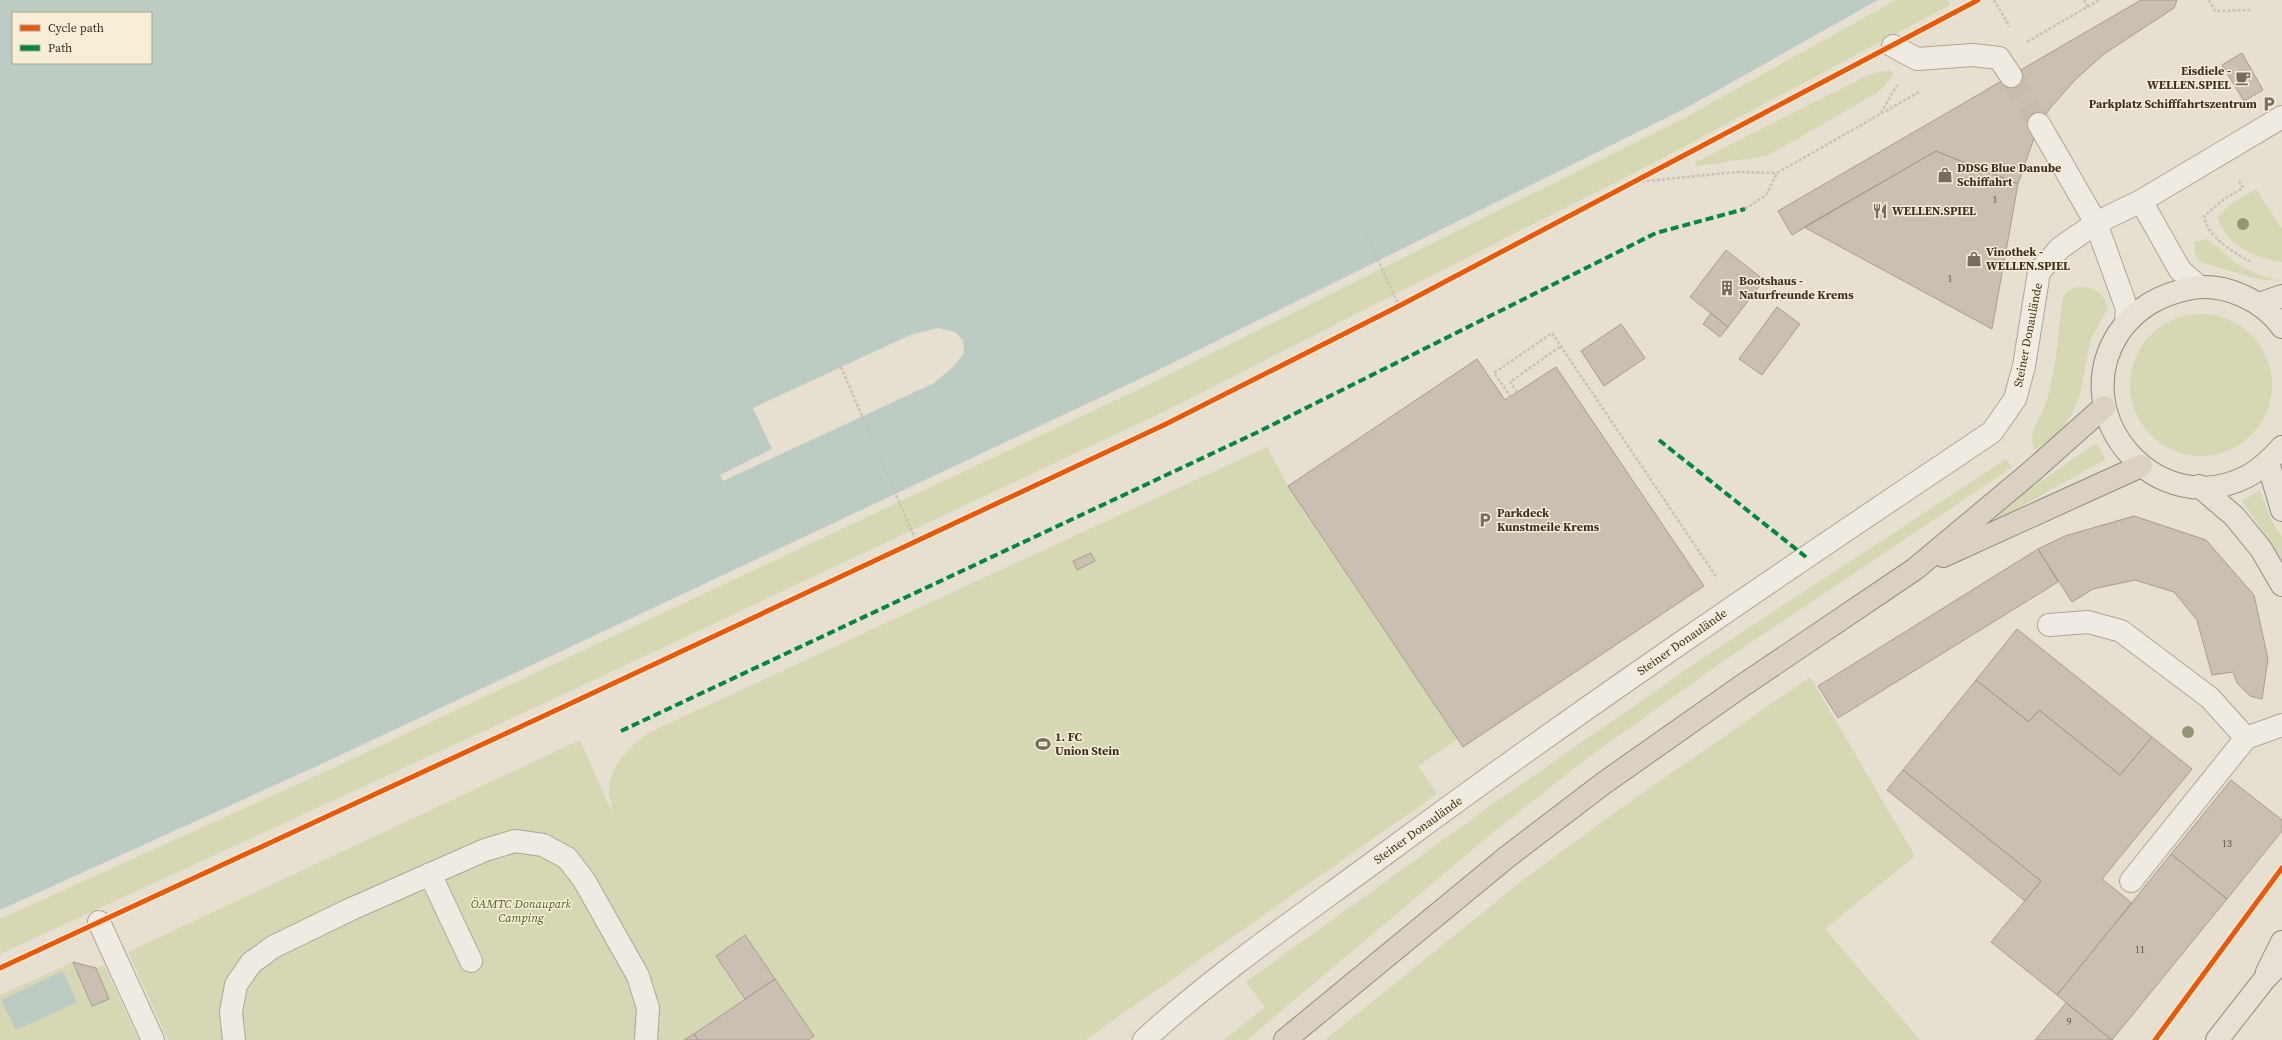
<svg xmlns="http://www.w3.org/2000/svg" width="2282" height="1040" viewBox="0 0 2282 1040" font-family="'Source Serif 4',serif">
<rect width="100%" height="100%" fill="#e7e0d1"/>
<path fill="#d6d7b3" d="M1896 0H1947L1950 5 1636 172 1161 413 562 695 0 954V919L331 769 1150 384 1690 115Z
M1888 70 1893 72 1892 77 1877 93 1767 156 1699 166 1695 165 1696 162 1870 74Z
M2256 189 2282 229V262C2256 259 2224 244 2218 217L2229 205Z
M2207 239 2239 265 2262 276 2282 281 2257 279 2200 262 2195 253 2194 242Z
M2077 287C2094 287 2102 290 2108 307L2091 339 2079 398 2071 415 2059 433 2035 450C2026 435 2040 420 2045 405 2058 367 2057 336 2063 297L2069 290Z
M2130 385a71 71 0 1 1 142 0a71 71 0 1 1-142 0Z
M1477 359 1505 400 1556 367 1698 577 1418 766 1437 794 1085 1040H168L128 952 580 740 612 812C612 804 608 795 609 787 612 763 630 747 648 733L1267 447 1288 486Z
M2096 443 2106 459 1967 537 1965 534Z
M2006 459 2012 467 1715 667 1586 759 1490 835 1247 1040H1224L1265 1007 1246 982 1497 801 1706 656Z
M2260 490 2271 520 2282 537V560L2242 501Z
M1810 677 1915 856 1825 929 1920 1040H1325L1523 880 1621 808Z
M73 962 96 968 104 965 139 1040H0V995Z"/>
<path fill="#bcccc2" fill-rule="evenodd" d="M0 0H1878L1686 108 1146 376 328 761 0 910ZM13 13H151V63H13Z
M63 971 77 1002 16 1030 1 1000Z"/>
<path fill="#e7e0d1" d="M938 328 955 332 963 340 964 353 954 366 934 383 723 481 720 475 772 449 753 408 910 335Z"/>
<path fill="#cbbfb2" stroke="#a89c90" d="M2141 0H2177L2174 8 2104 54 2075 80 2051 107 2039 124 2018 184 1936 151 1792 235 1778 211Z
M2242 53 2263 90 2244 101 2222 65Z
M1936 151 2018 184 1992 329 1804 227Z
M1726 250 1764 280 1728 327 1690 297Z
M1777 307 1800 324 1762 375 1739 359Z
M1711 313 1728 327 1720 337 1703 324Z
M1621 324 1645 358 1604 386 1581 351Z
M1477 359 1505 400 1556 367 1704 586 1463 747 1288 486Z
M2134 516 2206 540 2254 595 2268 659 2262 699 2250 696 2237 683 2233 672 2212 675 2197 620 2174 592 2135 580 2093 589 2072 602 2038 549 2065 536Z
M2038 549 2058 582 1838 718 1818 686Z
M1091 553 1095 561 1077 570 1073 561Z
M2017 629 2152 737 2120 775 2039 710 2029 722 1976 680Z
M1976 680 2029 722 2039 710 2120 775 2152 737 2192 769 2102 879 2132 903 2057 995 1991 942 2041 881 1903 770Z
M1903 770 2041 881 2025 901 1887 790Z
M2231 780 2282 820V831L2227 899 2171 854Z
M2171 854 2227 899 2112 1040 2057 995Z
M745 935 775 979 745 999 716 956Z
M73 962 96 968 109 999 92 1006Z
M775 979 814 1036 808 1040H698L694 1034Z
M2066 1003 2112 1040H2035Z
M694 1034 698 1040H684Z"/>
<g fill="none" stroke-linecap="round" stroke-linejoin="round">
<path stroke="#c5bcae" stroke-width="22" stroke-dasharray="22 11" stroke-linecap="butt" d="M2011 76 2039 124"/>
<g stroke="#ada599" stroke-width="24">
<path id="minor" d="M1893 46 1917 59 1973 55 1999 58 2011 76
M2039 124 2096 223 2127 309 2126 322
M2141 201 2180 270 2199 287
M2049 625 2088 622 2121 631 2210 698 2246 738
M430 874 471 961
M2131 881 2246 738 2282 725
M99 922 153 1040
M234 1040 231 1012 236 985 251 963 273 947 349 910 485 850 515 841 543 845 567 858 584 880 638 976 648 1008 646 1040
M1144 1040C1219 971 1307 912 1389 851 1586 705 1789 568 1992 432L2015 399 2024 366 2039 272 2060 248 2096 223 2141 201 2282 117"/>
</g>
<g stroke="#928b80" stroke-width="24">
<path id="major" d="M2259 304 2282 296
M2282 327C2263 300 2225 283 2192 288 2161 294 2136 307 2118 334 2065 418 2159 523 2248 476 2261 469 2272 458 2282 447
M2268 463 2282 510
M2199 486 2234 516 2261 549 2282 585
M2267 972 2282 942
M2217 1040 2264 980 2282 961"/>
</g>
<g stroke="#928b80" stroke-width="24">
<path id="highway" d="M1943 556 2141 466
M1285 1040 1507 857 1604 783 1739 688 1915 569 2031 472 2104 407"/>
</g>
<path stroke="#c8c2b9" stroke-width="2.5" stroke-dasharray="3 2" stroke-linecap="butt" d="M1994 0 2010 27
M2084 0 2088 7
M2209 0 2215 11 2250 10
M2027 42 2099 0
M1881 113 1897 85
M2239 181 2243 188 2224 199 2204 216C2207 237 2233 252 2251 262
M1637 182 1738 172 1777 173
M1745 209 1766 195 1777 173 1919 92
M1363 227 1399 306
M841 367 916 541
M1517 392 1510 382 1561 346
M1511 397 1494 373 1552 333 1717 578"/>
<use href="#minor" stroke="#efebe3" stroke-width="22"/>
<use href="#major" stroke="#e6e1d4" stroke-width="22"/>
<use href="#highway" stroke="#dad1c2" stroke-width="22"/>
<path stroke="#00873e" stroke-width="4" stroke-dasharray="8 4" stroke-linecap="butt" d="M1659 440 1806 557
M621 731 1258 432 1656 233 1745 209"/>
<g stroke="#f7eed8" stroke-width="8">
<path id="cycleway" d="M0 968 563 707 1166 424 1399 306 1978 0
M2155 1040 2282 868"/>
</g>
<use href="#cycleway" stroke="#e8590c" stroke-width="5"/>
</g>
<g fill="#929673">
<circle cx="2243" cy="224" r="6"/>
<circle cx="2188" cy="732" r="6"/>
</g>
<defs>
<g id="cafe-bare" transform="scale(1.2)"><path d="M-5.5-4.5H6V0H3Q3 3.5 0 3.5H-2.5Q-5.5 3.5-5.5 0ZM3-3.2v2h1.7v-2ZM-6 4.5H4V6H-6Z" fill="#786c5e" stroke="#f7eed8" stroke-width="2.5" paint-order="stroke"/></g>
<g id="parking-bare" transform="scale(1.2)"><path d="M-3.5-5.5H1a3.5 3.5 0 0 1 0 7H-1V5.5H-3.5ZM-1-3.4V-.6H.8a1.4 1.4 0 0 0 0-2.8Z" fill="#786c5e" stroke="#f7eed8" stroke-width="2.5" paint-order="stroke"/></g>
<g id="shop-bare" transform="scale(1.2)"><path d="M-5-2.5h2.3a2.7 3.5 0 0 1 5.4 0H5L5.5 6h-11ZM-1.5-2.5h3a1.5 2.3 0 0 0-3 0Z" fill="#786c5e" stroke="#f7eed8" stroke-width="2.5" paint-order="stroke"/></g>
<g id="restaurant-bare" transform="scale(1.2)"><path d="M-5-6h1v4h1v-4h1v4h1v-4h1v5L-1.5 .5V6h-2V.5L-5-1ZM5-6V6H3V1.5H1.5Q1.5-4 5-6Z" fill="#786c5e" stroke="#f7eed8" stroke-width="2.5" paint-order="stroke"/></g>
<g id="building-bare" transform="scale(1.2)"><path d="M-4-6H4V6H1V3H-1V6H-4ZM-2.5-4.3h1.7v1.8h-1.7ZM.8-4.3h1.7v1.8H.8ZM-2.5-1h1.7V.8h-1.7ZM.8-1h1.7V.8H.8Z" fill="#786c5e" stroke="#f7eed8" stroke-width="2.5" paint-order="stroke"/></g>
<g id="stadium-bare" transform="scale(1.2)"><path d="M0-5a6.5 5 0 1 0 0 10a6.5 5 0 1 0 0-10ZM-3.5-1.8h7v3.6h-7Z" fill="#786c5e" stroke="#f7eed8" stroke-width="2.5" paint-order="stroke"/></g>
</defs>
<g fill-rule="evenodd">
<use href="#cafe-bare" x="2243" y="78"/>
<use href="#parking-bare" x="2269" y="104"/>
<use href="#shop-bare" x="1945" y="175"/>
<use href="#restaurant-bare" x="1880" y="211"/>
<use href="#shop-bare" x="1974" y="259"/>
<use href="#building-bare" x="1727" y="288"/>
<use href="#parking-bare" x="1485" y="520"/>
<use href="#stadium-bare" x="1043" y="744"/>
</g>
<g text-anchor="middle" stroke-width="3" stroke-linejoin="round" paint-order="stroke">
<g font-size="10" fill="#605244">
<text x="1995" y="203">1</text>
<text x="1950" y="282">1</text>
<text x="2227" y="847">13</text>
<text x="2140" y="953">11</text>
<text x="2069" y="1025">9</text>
</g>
<g font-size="12" font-weight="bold" fill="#3d2e20" stroke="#f7eed8" text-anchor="start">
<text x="2231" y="75" text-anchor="end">Eisdiele -<tspan x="2231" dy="14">WELLEN.SPIEL</tspan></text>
<text x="2257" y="108" text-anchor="end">Parkplatz Schifffahrtszentrum</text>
<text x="1957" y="172">DDSG Blue Danube<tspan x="1957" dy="14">Schiffahrt</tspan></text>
<text x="1892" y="215">WELLEN.SPIEL</text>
<text x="1986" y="256">Vinothek -<tspan x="1986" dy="14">WELLEN.SPIEL</tspan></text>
<text x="1739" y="285">Bootshaus -<tspan x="1739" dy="14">Naturfreunde Krems</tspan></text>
<text x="1497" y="517">Parkdeck<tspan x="1497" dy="14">Kunstmeile Krems</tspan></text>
<text x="1055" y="741">1. FC<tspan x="1055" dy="14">Union Stein</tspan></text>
</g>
<g font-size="12" fill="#3d2e20" stroke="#f7eed8">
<text transform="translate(2028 335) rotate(-79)" y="4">Steiner Donaulände</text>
<text transform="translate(1682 642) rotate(-35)" y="4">Steiner Donaulände</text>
<text transform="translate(1418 830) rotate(-36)" y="4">Steiner Donaulände</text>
</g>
<g font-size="12" font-style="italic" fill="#4d5a26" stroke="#f7eed8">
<text x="521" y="908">ÖAMTC Donaupark<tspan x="521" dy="14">Camping</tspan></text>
</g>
</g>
<rect x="12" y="12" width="140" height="52" fill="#f7eed8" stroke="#ada18e"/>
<rect x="20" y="25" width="20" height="6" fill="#e8590c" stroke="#ada18e"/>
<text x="48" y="32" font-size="12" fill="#3d2e20">Cycle path</text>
<rect x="20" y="45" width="20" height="6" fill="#00873e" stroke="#ada18e"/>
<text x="48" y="52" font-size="12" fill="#3d2e20">Path</text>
</svg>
